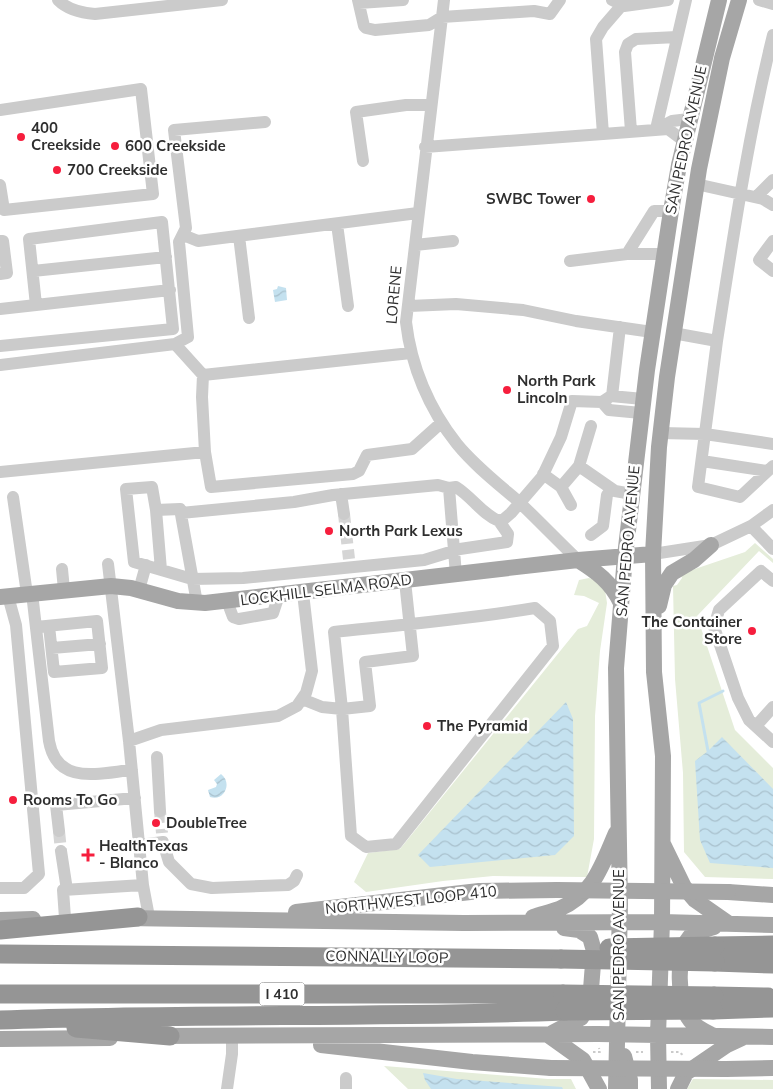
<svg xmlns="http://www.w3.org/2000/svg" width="773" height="1089" viewBox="0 0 773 1089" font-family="Mulish,sans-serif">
<defs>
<pattern id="water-waves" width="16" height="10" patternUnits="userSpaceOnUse" patternTransform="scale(1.25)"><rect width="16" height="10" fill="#c4e1ef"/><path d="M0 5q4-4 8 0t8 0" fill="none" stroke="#a9c1cd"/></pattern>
</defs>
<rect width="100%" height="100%" fill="#fff"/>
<path fill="#e5edda" d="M755 543 773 559V563L759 551 697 616 735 730 773 768V879L705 877 684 852 683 773 675 679 673 586 677 585 682 578 681 575 686 572 745 552Z
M589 578 599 582 605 590 607 603 600 651 595 716 594 839 587 877 493 876 443 881 366 892 354 882 368 853 400 849 578 629 587 626 599 603 584 596 574 595 579 580Z
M384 1066 548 1079H571L576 1089H408Z
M693 1079 773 1080V1089H687Z"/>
<path fill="url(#water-waves)" d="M278 286 286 288 287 300 275 302 273 290 277 289Z
M566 702 573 719 574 836 555 855 430 867 418 855Z
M722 737 773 789V868L710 863 700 840 695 761 708 751Z
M221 774C233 783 224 802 210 797L208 790 216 787 217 784 214 780Z
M423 1073 457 1079 562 1087 563 1089H431L425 1080Z"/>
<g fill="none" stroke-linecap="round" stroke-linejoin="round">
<path stroke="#c4e1ef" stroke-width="3" d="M708 751 699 703 723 691"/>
<path stroke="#d5d5d5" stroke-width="12" stroke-dasharray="12 6" stroke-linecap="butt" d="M344 514 349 559
M160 811 162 833
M59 831 61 851"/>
<path stroke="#cbcbcb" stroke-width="2" stroke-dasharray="2.5 2.5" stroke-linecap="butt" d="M593 1052H600L599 1048
M636 1052H643
M671 1052H679L684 1056"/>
<path stroke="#cbcbcb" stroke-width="12" d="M58 0C68 10 81 13 95 14L222 0
M358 0 364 26 366 28 375 30 429 25 442 17 534 11 550 14 560 0
M444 0 406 322C411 366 429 409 457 444 474 465 497 483 518 501 538 520 558 541 578 560
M612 0 624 6 668 0
M759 0 773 4
M359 3 403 0
M622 5 603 27 596 39 603 134 668 129 684 141
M0 110 141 89 153 194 4 210 0 185
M659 128 672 121 689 119
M656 129 686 0
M631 131 625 52 628 44 636 39 677 37
M425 147 603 134
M363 161 356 112 406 105H431
M696 184 763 199 773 205
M756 197 773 180
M337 224 348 306
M183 235 198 241 418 213
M239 236 249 318
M0 241H3L7 273 0 274
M773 241 759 260 773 271
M415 245 453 241
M627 254H664
M570 261 627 254 654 211H671
M33 271 166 257
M36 305 170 290
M409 306 456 304 523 310 576 321 652 332
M0 309 36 305 29 239 162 222 173 329 0 346
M673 333 717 341 698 487 740 497 773 466
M717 341C733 238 748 136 773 35
M175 344 203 375 411 353
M0 365 175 344 188 337 179 242 186 228 174 130 265 122
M203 375 202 397 205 452
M612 396 620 327
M602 402 609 410 641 413
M661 433 705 434 773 444
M702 461 767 471
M579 466 615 491 632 494
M0 472 205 452 211 487 353 474 359 471 367 455 412 449 441 423
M543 474 561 487 579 466 591 426
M561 487 571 505
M449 488 456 575
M341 494 344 514
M13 497 27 594
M156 510 161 570
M181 513 294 502 333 495 438 485 449 488 456 487C472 497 482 514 499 521L504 519 511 513 542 477 561 437 572 401 602 402 611 396 643 399
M751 526 773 549
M591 535 603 526 607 495 612 489
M653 554 711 545 751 526 773 510
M108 564 129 741 143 885 149 917
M62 569 64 590
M773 581 761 571 719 610 714 627 738 698 749 720 773 742
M139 590 146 565
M32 593 49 741C57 786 99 773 132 770
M227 601 233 617 239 619 273 613 279 595
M197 603 180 509 156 510 152 487 126 489 134 562 192 579 243 578 424 560 460 549 507 542 508 534 499 521
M36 627 97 621 102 668 54 672 49 626
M52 648 100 644
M302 699 322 707 342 709 334 632C401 625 468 619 535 608L550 621 553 646 396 844 366 847 351 836 342 709 370 706 365 662 413 656 405 581
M756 726 773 707
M129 741 161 730 278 716 297 706 306 693 312 671 303 593
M157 757 160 811
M59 831 56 805 135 798
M139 845 163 842 169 862 191 884 212 888 288 885 294 881 297 875
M61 851 67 890
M0 888H24L39 874 16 625 8 596
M65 918 63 890 143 885
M227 1089 232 1054V1036
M346 1089V1078"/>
<path stroke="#a6a6a6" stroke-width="16" d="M578 560C597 572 611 582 621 603
M0 597 111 586 131 588 178 601 205 603 578 560 653 554
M659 606 664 585 672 573 694 560 711 545
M663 844 684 887 695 900 728 923
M728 892 773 895
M296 912 479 891 557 890
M533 917C542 914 551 912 559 909 594 894 602 865 616 833
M125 918 464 923 662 922 773 925
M0 920 33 919
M552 1033 581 1018 590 1002 594 951 590 937 579 930 564 928
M548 1035 583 1060 599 1089
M712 1035C704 1031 695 1027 690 1020 677 1003 676 954 689 938 694 931 706 930 714 927
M157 1036 598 1034 773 1037
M0 1039 110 1038
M321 1045 472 1062 551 1068
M624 1056 630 1080V1089
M726 1069 773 1068
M616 1089 620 904 616 668 625 556 647 370 671 211 679 165 719 0
M659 1089 658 1035 662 922 663 756 654 672 653 554 659 447 667 377 699 169 722 58 739 0
M678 1089 686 1073 727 1045 742 1038"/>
<path stroke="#959595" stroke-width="19" d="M0 930 138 917
M715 946 773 945
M0 954 561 959
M715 962 773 964
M0 994H563
M714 996 768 997
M713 1010 773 1008
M0 1020C188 1013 377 1018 565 1011
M76 1028 170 1036"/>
<path stroke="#a6a6a6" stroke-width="16" d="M557 890 728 892
M551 1068 726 1069"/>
<path stroke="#959595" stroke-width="19" d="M609 948 715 946
M561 959 715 962
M563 994 714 996
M565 1011 713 1010"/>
</g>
<g fill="#f61e3d" stroke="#fff" stroke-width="2">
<circle cx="21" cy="137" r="5"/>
<circle cx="115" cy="146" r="5"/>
<circle cx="57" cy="170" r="5"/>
<circle cx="591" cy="199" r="5"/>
<circle cx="507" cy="390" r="5"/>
<circle cx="329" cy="531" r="5"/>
<circle cx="752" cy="631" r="5"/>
<circle cx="427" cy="726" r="5"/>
<circle cx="13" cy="800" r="5"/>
<circle cx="156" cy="823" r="5"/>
<path d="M85.5 847.5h5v5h5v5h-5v5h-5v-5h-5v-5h5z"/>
</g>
<g text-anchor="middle" stroke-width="5" stroke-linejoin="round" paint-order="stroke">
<rect fill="#fff" stroke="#6d6d6d" stroke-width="1" x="259.5" y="982.5" width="45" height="23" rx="4"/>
<g font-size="14" font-weight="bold" fill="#2e2e2e">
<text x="282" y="999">I 410</text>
</g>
<g font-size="15" font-weight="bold" fill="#2e2e2e" stroke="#fff" text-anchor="start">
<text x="31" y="133">400<tspan x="31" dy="17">Creekside</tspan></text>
<text x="125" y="151">600 Creekside</text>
<text x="67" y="175">700 Creekside</text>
<text x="581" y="204" text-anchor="end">SWBC Tower</text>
<text x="517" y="386">North Park<tspan x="517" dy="17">Lincoln</tspan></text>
<text x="339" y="536">North Park Lexus</text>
<text x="742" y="627" text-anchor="end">The Container<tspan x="742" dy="17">Store</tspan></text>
<text x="437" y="731">The Pyramid</text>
<text x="23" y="805">Rooms To Go</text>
<text x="166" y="828">DoubleTree</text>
<text x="99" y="851">HealthTexas<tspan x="99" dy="17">- Blanco</tspan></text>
</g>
<g font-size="15" fill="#2e2e2e" stroke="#fff">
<text transform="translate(686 140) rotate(-78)" y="5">SAN PEDRO AVENUE</text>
<text transform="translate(394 295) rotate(-85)" y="5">LORENE</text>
<text transform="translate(628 541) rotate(-85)" y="5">SAN PEDRO AVENUE</text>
<text transform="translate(326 590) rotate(-7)" y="5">LOCKHILL SELMA ROAD</text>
<text transform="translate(411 900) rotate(-6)" y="5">NORTHWEST LOOP 410</text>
<text transform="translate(619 945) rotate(-90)" y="5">SAN PEDRO AVENUE</text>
<text transform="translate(387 957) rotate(1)" y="5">CONNALLY LOOP</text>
</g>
</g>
</svg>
